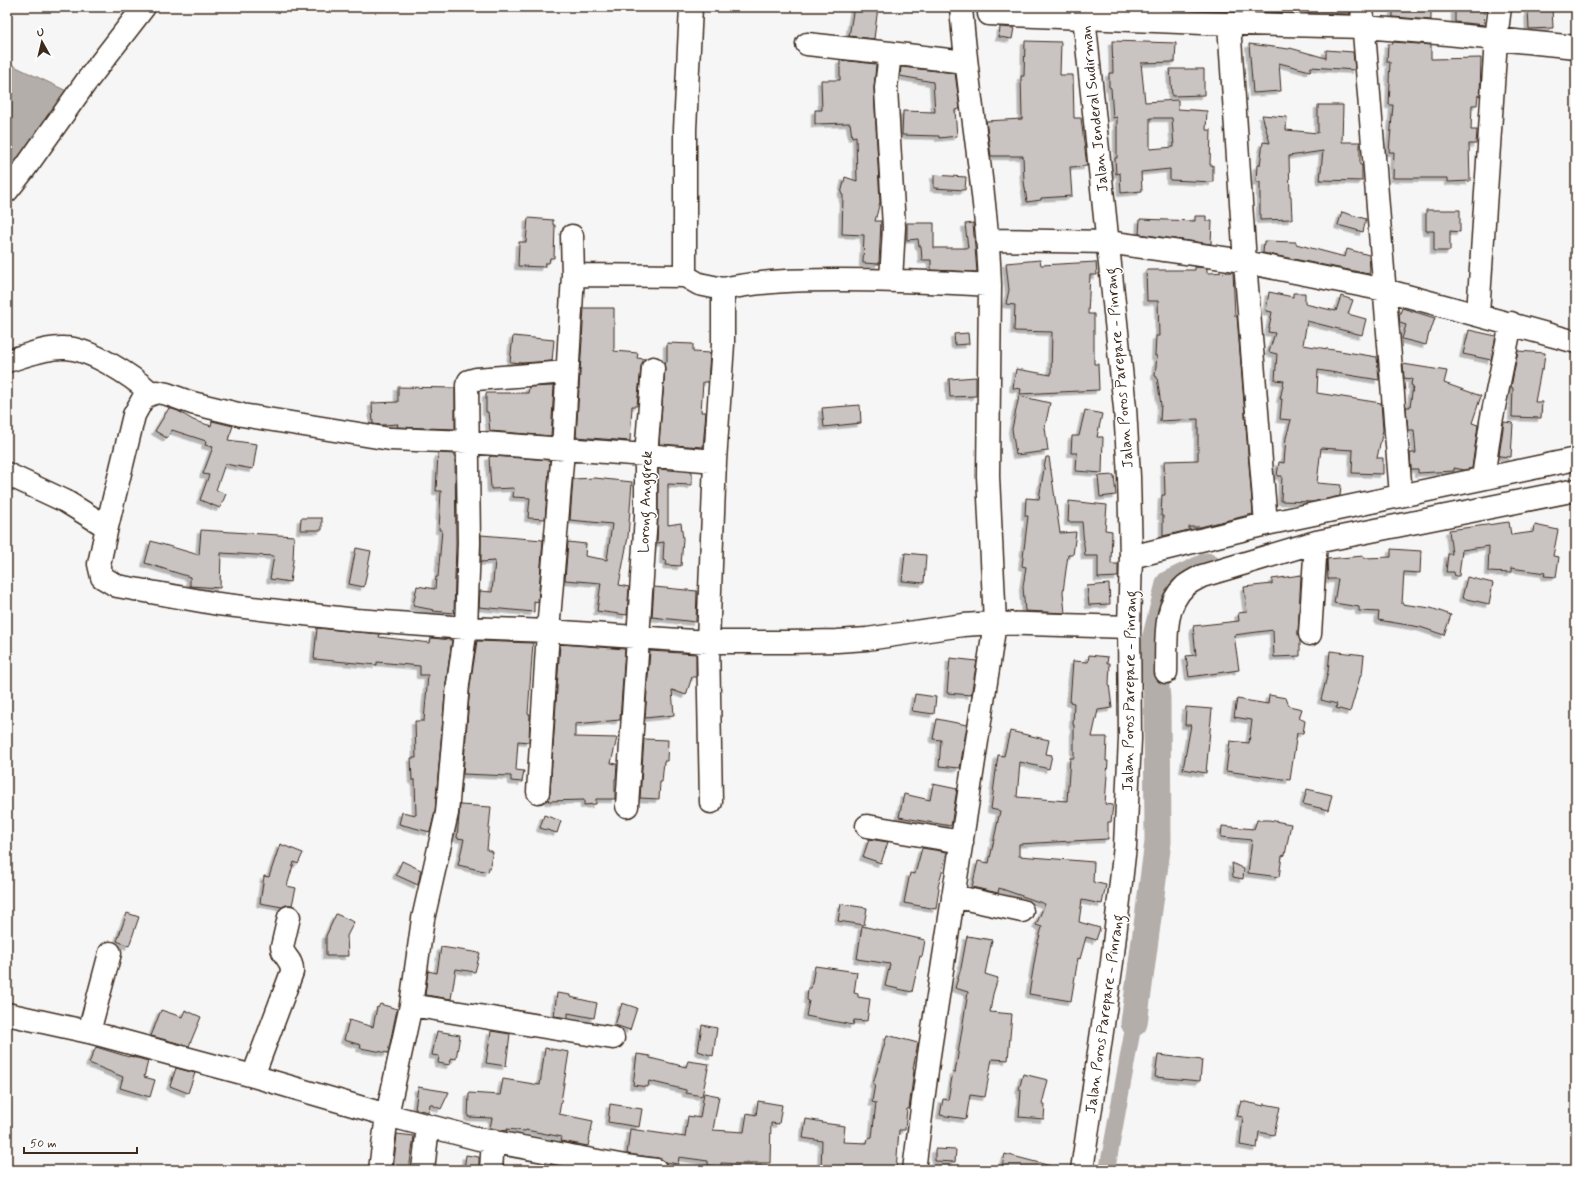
<svg xmlns="http://www.w3.org/2000/svg" width="1583" height="1177" viewBox="0 0 1583 1177" font-family="Mynerve,sans-serif">
<defs>
<filter id="shadow"><feDropShadow dx="-3.5" dy="3.5" stdDeviation="0" flood-color="#0004"/></filter>
</defs>
<rect width="100%" height="100%" fill="#f7f6f6"/>
<filter id="ink" filterUnits="userSpaceOnUse"><feTurbulence type="fractalNoise" baseFrequency=".025" numOctaves="2"/><feDisplacementMap in="SourceGraphic" scale="8" xChannelSelector="R" yChannelSelector="G"/><feConvolveMatrix kernelMatrix="1 2 1 2 8 2 1 2 1" color-interpolation-filters="sRGB"/></filter>
<g filter="url(#ink)">
<path fill="#b4aeaa" stroke="#847972" d="M7 58 14 66 73 94 7 175Z"/>
<g fill="none" stroke-linecap="round" stroke-linejoin="round">
<path stroke="#b4aeaa" stroke-width="16" d="M1107 1170 1134 1023"/>
<path stroke="#b4aeaa" stroke-width="27" d="M1134 1023 1158 842 1157 699 1153 648 1169 584 1207 566"/>
</g>
<path fill="#c9c3c1" stroke="#3b2a1e" fill-rule="evenodd" filter="url(#shadow)" d="M854 7H878L874 39 849 36Z
M1232 7H1299L1298 13 1231 11Z
M1308 7H1350V14L1307 13Z
M1552 8 1553 28 1529 29 1528 9Z
M1455 9 1484 10 1485 25 1455 22Z
M1393 10H1431V20L1393 17Z
M1000 27 1014 28 1012 39 999 37Z
M1025 41 1061 42 1060 75H1073L1074 118H1081L1087 166 1070 167 1072 196 1041 198V200L1027 202 1024 181 1023 156H991L986 121 1022 119 1021 76H1024Z
M1112 41 1176 43 1175 62 1141 63 1145 102 1178 100V109L1207 111 1206 130H1211L1210 165H1213V182L1170 180V169L1141 172 1142 191 1121 193 1120 173 1116 174 1115 158H1117V117L1113 118 1111 88 1109 87V73H1113ZM1150 118H1172L1174 147 1150 149Z
M1393 42 1431 45V59L1481 58 1480 96 1478 95 1477 105H1472L1471 130H1477L1476 144H1469L1470 181 1448 182V178H1393L1394 152H1389L1393 105H1389L1390 83 1389 82 1390 62H1387L1388 44H1393Z
M1249 44 1289 49 1290 48 1326 58V50L1353 52 1355 70 1311 67 1310 71 1279 63 1281 91 1253 93Z
M840 60 876 64 874 89 880 202 875 221H881L879 264 863 263 864 235 842 234 843 195 841 194 845 177 857 181 856 136 852 137 850 123 815 124V110H822L821 80H840Z
M901 67 955 73 960 109 955 110 957 136 939 138V136L902 135 903 111 935 112 933 82 900 76Z
M1170 69H1204V95L1172 96Z
M1318 105H1343L1342 142H1360V165H1362V181L1320 180 1323 151 1289 156 1290 196H1291L1292 219 1260 220V182H1256L1257 165H1260L1263 142 1270 143 1262 115 1287 117 1286 130 1318 133Z
M934 175 966 177 965 190 934 188Z
M1426 210H1460V232L1450 231V251H1434V231H1426Z
M1342 212 1366 219 1363 232 1338 225Z
M1195 216H1206V221H1212L1211 244 1139 234 1140 219 1195 221Z
M528 218 553 220V225H555L554 258H550L549 263H545L544 267 518 266 519 242H526Z
M907 223H934V248H968L965 224 973 223 977 272 931 270V260H922L921 246H919L918 239 907 240Z
M1264 241 1296 242V244L1345 257 1347 249 1369 255 1370 270 1369 274 1263 253Z
M1040 260 1041 265 1096 262 1097 275H1090L1088 314H1094V364H1098L1099 390 1020 394 1021 389 1013 388 1016 369 1051 375 1052 332 1014 331 1015 305 1006 304 1009 290 1006 263Z
M1195 267 1207 268V273L1233 272 1235 316H1237L1253 514 1200 527H1189V530L1163 536V516H1161L1162 495H1165L1164 461 1198 460V419L1160 421 1161 405 1157 377 1155 376 1157 356H1155L1156 336H1159L1158 301H1147L1146 270H1195Z
M1269 292 1293 297V293H1305V304L1336 311 1341 296 1353 300 1348 314 1366 319 1362 335 1307 321 1303 345 1377 357 1379 380 1318 370 1317 393 1381 403 1383 430 1377 458H1383V474L1352 473 1353 450 1321 448 1317 483 1341 485 1340 496 1312 502 1281 501 1282 476H1277L1279 462 1284 463 1286 438 1291 420 1280 419 1282 399H1280L1284 381 1275 380 1277 354 1269 352 1275 333 1268 332 1272 312 1266 311Z
M584 308H614V351L638 353 637 358 645 359 641 367 637 406H632L630 441 576 437Z
M1402 308 1435 318 1430 333H1429L1426 345 1402 339 1406 325 1400 323 1399 316Z
M1469 330 1496 336 1491 360 1463 354Z
M968 333 969 344 955 345 954 334Z
M513 336 554 340 552 361 522 363 510 362Z
M667 343 693 344V352L710 353 708 382H703L701 412H706L703 447 659 444 665 369 664 362H667Z
M1518 351 1545 353 1543 370H1541L1535 402H1542L1541 418 1512 417 1513 388 1511 387Z
M1403 364 1447 371 1444 383 1481 396 1472 423 1478 425 1472 468 1464 470 1454 468V471L1418 473V469H1411L1410 453H1416L1414 430H1408L1406 407H1410L1413 386 1411 385 1412 379 1404 378Z
M976 377V396L950 397 949 379Z
M554 386 551 436 490 431 488 412H486V393H528L529 387Z
M398 387 455 388V429L397 427 398 424 382 425 373 424 372 403 398 402Z
M1019 396 1050 403 1045 427 1048 451 1016 455 1012 429Z
M860 405 861 423 824 427 822 408Z
M169 408 178 411 193 420 211 426 212 421 233 426 228 440 257 444 253 469 225 464 216 490 226 494 220 508 200 500 209 475 203 474 213 447 205 445 206 441 172 430 167 438 155 431Z
M1085 410 1102 414 1097 437H1103L1102 473 1076 471 1077 453H1071L1072 436H1079Z
M1504 422 1513 423 1511 457 1499 456Z
M438 453 455 454 456 543 454 613 433 611 434 610 413 606 417 586 435 589 436 577H438L442 530H439L441 491H436Z
M492 456 550 460 545 519 528 518 530 498 513 497 514 488 491 489 489 457Z
M1046 457H1049L1060 533 1076 532 1073 555H1068L1063 592 1065 613 1025 611 1023 587 1026 567 1022 566 1028 516H1025L1026 498 1039 499Z
M658 469 692 472V485L668 484V525L681 523 683 539 681 566 666 565 667 561 663 560 664 542 657 543 658 516Z
M1114 475 1116 495 1100 497 1098 476Z
M595 478 632 482 628 537 619 585 629 587 627 615 597 611 601 583 565 580 568 542 586 544 585 556 607 560 612 524 570 520 573 479Z
M1069 501 1107 505 1105 530 1112 531 1111 564H1118V577L1098 578V556H1085L1082 522H1068Z
M301 518H322V530H300Z
M1509 522 1511 535 1534 532 1535 525 1558 530 1553 556 1559 557 1556 577 1544 576 1545 573 1511 568V573L1488 572 1489 546 1462 550 1459 576H1455L1454 572H1446L1448 554H1452L1449 530Z
M201 530 294 536 293 561 290 582 270 579 274 556 221 553 220 588 190 586V577L145 563 151 541 199 555Z
M481 535 543 540 538 602 534 601V612L479 607 480 591 492 592 495 561 481 562Z
M356 548 371 551 364 587 349 584Z
M1391 549 1421 551 1420 573 1404 572 1402 604 1431 608 1451 615 1444 635 1420 627 1378 620 1379 612 1359 611V607L1334 603 1338 579H1328L1327 559 1364 556V558L1391 557Z
M905 553 926 555 924 583 902 581Z
M1301 575 1298 633 1300 640V656L1274 657 1273 630 1234 635 1239 670 1189 677 1186 656 1196 655 1193 626 1239 621 1238 613 1247 612 1244 587 1272 584V579Z
M1467 577 1493 583 1489 604 1462 598Z
M1109 584 1110 604 1089 605 1087 586Z
M654 587 697 591 696 622 652 617Z
M317 628 380 634 379 637 430 643 431 638 452 640 446 683 435 811 430 832 399 824 402 812 416 815 415 780H412L411 758H416L415 721H424L428 675H420V666L377 662V665L314 659Z
M477 641 533 643 528 714H530L529 742 518 741 516 770 524 771 522 782 511 781V776L463 774 470 685Z
M560 644 625 649 620 720 575 724V737L617 738 611 763 617 764 616 779H615V799H596V804L584 805V800L548 801 550 793Z
M650 651 696 654V677H692L686 695 672 690 674 715 645 718Z
M1330 651 1364 655 1362 675 1361 674 1350 712 1336 708 1337 704 1321 700 1328 672Z
M1089 655 1108 657 1107 663H1110L1109 684 1112 708 1098 710 1092 737H1107L1106 761H1108L1105 804 1113 805 1111 822H1108V839L1019 844V856L1094 862 1093 882 1106 885 1102 904 1082 900 1079 922 1100 928 1096 940 1086 937 1080 959 1078 958 1071 1001 1029 994 1037 946 1042 927 1036 925 1045 904 999 888 998 893 972 887 978 861 989 863 1000 811 991 809 998 755 1004 756 1010 731 1049 740 1046 754 1052 755 1049 769 1020 762 1017 797 1067 801 1070 758H1074V725H1073L1074 703 1070 702 1073 661 1088 662Z
M950 658 977 661 971 695 947 693Z
M915 694 936 697 934 714 912 711Z
M1269 695 1286 698 1289 706 1302 709 1299 718 1305 721 1303 733H1297L1290 780 1226 771 1230 741 1249 743 1252 720 1234 717 1237 699 1268 704Z
M1186 707 1212 709 1206 773 1183 769 1191 725H1185Z
M937 719 967 725 960 768 939 766 941 740 933 739Z
M644 739 668 740 667 761H664L662 782H660L659 799 640 798Z
M933 784 957 789 951 826 899 817 904 794 930 800Z
M1307 789 1332 795 1328 810 1303 804Z
M460 805 491 807 487 850 493 852 488 872 458 865 464 839 457 838Z
M544 815 561 821 557 833 540 828Z
M1257 820H1269L1291 824 1285 855 1282 856 1279 877 1248 873 1252 840 1221 837 1222 826 1254 829Z
M869 839 888 842 881 863 863 857Z
M280 844 303 853 298 864 294 862 287 886 296 888 292 905H286L282 907 260 903 264 876 269 877Z
M922 848 947 852 938 887 939 888 936 909 904 903 910 873 915 874Z
M402 861 421 870 418 885 396 875Z
M1232 863 1244 869 1243 879 1233 877Z
M841 904 867 908 864 925 838 921Z
M127 913 139 917 129 946 117 941Z
M336 914 354 922 347 936 348 956H326V936Z
M862 926 925 940 922 957 920 956 912 992 885 986 890 964 857 959Z
M967 936 992 940 985 974 998 978 993 994 990 1012 1012 1014 1008 1060 992 1059 985 1097 970 1095 966 1119 940 1115 943 1099 948 1100 953 1072 955 1073 968 992 955 988 961 968Z
M441 947 480 953 475 972 456 969 451 999 425 995 428 971 437 973Z
M815 966 857 972 854 993 858 994V997L870 999 867 1021 854 1020 853 1025 806 1016 809 1001 807 1000 808 988H811Z
M557 993 570 995V997L597 1003 594 1018 568 1013V1018L554 1016Z
M622 1003 637 1008 630 1030 615 1025Z
M380 1004 397 1009 388 1053 360 1048 361 1045 344 1040 349 1020 373 1027 377 1007 378 1008Z
M161 1010 182 1017 185 1010 201 1017 189 1046 151 1036Z
M702 1025 717 1028 713 1056 698 1051Z
M437 1031 460 1035 456 1059 451 1058 450 1065 438 1063 439 1056 432 1055Z
M491 1031 510 1034 506 1066 486 1063Z
M887 1035 918 1043 913 1069 914 1070 909 1109H907L905 1130H899L896 1170H821L822 1141 803 1138 806 1119 823 1122 822 1123 845 1126 843 1142 867 1143 868 1138 872 1137 876 1103 872 1102 875 1084H873Z
M96 1047 129 1057 130 1056 148 1061 144 1077 155 1080 150 1097 120 1088 123 1077 89 1063Z
M545 1048 569 1052 559 1114 593 1121 588 1146 561 1141 562 1137 526 1130 525 1131 507 1129V1131L490 1128 492 1118 468 1117 469 1093 500 1095 503 1079 540 1085Z
M637 1054 650 1056V1058L686 1067 688 1061 709 1064 702 1096 686 1093V1090L649 1081 648 1087 633 1085Z
M1158 1055 1202 1060 1200 1081 1155 1077Z
M176 1068 195 1073 188 1093 170 1086Z
M1023 1074 1048 1080 1042 1104H1045L1044 1119 1019 1117 1021 1090H1019Z
M418 1087 449 1092 441 1109 430 1104 429 1112 415 1109Z
M704 1093 719 1096 713 1130 744 1132 747 1113 756 1115 758 1101 782 1105 779 1124 771 1123 770 1163H742V1164L721 1163V1167L708 1165V1161L679 1157 678 1164 665 1162 658 1158 627 1154 630 1129 685 1137 688 1116 700 1118Z
M1241 1101 1264 1106V1104L1280 1107 1274 1135 1259 1132 1257 1148 1240 1145 1243 1117 1237 1116Z
M610 1104 642 1109 639 1127 608 1122Z
M397 1134 414 1136 409 1170H393Z
M935 1149 956 1150 955 1162 935 1161Z
M1005 1154 1051 1166 1050 1170H1001Z
M466 1155 479 1157V1170H464Z"/>
<g fill="none" stroke-linecap="round" stroke-linejoin="round">
<g stroke="#3b2a1e" stroke-width="25">
<path id="minor" d="M961 7C968 100 987 192 990 285
M1362 7 1401 495
M989 14 1203 23 1364 27 1437 33 1576 47
M1229 24 1245 262 1266 524
M807 44 890 53
M7 191 23 171 86 82 144 7
M989 240 1107 242 1230 259 1385 290 1576 342
M573 275 685 276V129L691 7
M685 276 699 284 723 289
M891 280 894 227 886 88 890 53 965 62
M1478 314 1496 39 1500 7
M7 361C25 356 46 347 64 348 90 348 132 376 151 393
M7 474 65 501 107 527 99 564 102 577 117 586 218 604 356 620 466 628 469 543 467 385 469 381 476 379 567 372
M1483 478 1491 422 1511 323
M107 527 134 415 144 397 157 392 167 394 192 403 242 415 390 439 469 442 646 455 715 461
M1131 557 1266 524 1576 459
M1310 634 1316 542
M1166 672C1167 643 1162 607 1185 586 1190 582 1196 579 1202 576L1316 542 1576 490
M538 792 548 631 563 450 573 275 572 236
M711 802 708 642 715 461 723 344V289C760 281 797 280 835 280 887 280 938 282 990 285L988 476 995 623 929 1055 914 1170
M627 806 646 516V455L653 368
M867 826 962 842
M953 896 1022 911
M411 1005 613 1038
M7 1014 89 1032 253 1076 387 1115 479 1139 625 1166 656 1170
M89 1032 110 953
M253 1076 292 972C293 959 283 958 282 947L289 917
M380 1170 387 1115 411 1005 423 919 447 813 458 684 466 628 548 631 708 642H789L837 641 867 639 963 625 995 623 1129 627
M423 1170 428 1126
M491 1170 493 1141"/>
</g>
<g stroke="#3b2a1e" stroke-width="25">
<path id="highway" d="M1082 1170 1112 962 1125 846 1130 739 1129 627 1131 557 1129 477 1125 408 1083 7"/>
</g>
<use href="#minor" stroke="#fff" stroke-width="22"/>
<use href="#highway" stroke="#fff" stroke-width="22"/>
</g>
</g>
<g text-anchor="middle" stroke-width="3" stroke-linejoin="round" paint-order="stroke">
<g font-size="15" fill="#3b2a1e" stroke="#fff">
<text transform="translate(1094 109) rotate(-96)" y="5">Jalan Jenderal Sudirman</text>
<text transform="translate(1119 368) rotate(-95)" y="5">Jalan Poros Parepare - Pinrang</text>
<text transform="translate(645 502) rotate(-88)" y="5">Lorong Anggrek</text>
<text transform="translate(1129 691) rotate(-89)" y="5">Jalan Poros Parepare - Pinrang</text>
<text transform="translate(1104 1014) rotate(-82)" y="5">Jalan Poros Parepare - Pinrang</text>
</g>
</g>
<rect width="1583" height="1177" fill="none" stroke="#fff" stroke-width="24"/>
<rect x="12" y="12" width="1559" height="1153" fill="none" stroke="#3b2a1e" stroke-width="1.5" filter="url(#ink)"/>
<g transform="translate(42 42) rotate(352)" stroke="#ffffff" stroke-width="3" paint-order="stroke">
<path d="M0-3L7 15L0 10L-7 15Z" fill="#3b2a1e"/>
<text y="-6" font-size="11" font-weight="bold" text-anchor="middle" fill="#3b2a1e">U</text>
</g>
<path d="M24 1147v6h113v-6" fill="none" stroke="#3b2a1e" stroke-width="2"/>
<text x="30" y="1147" font-size="12" fill="#3b2a1e" stroke="#ffffff" stroke-width="3" paint-order="stroke">50 m</text>
</svg>
